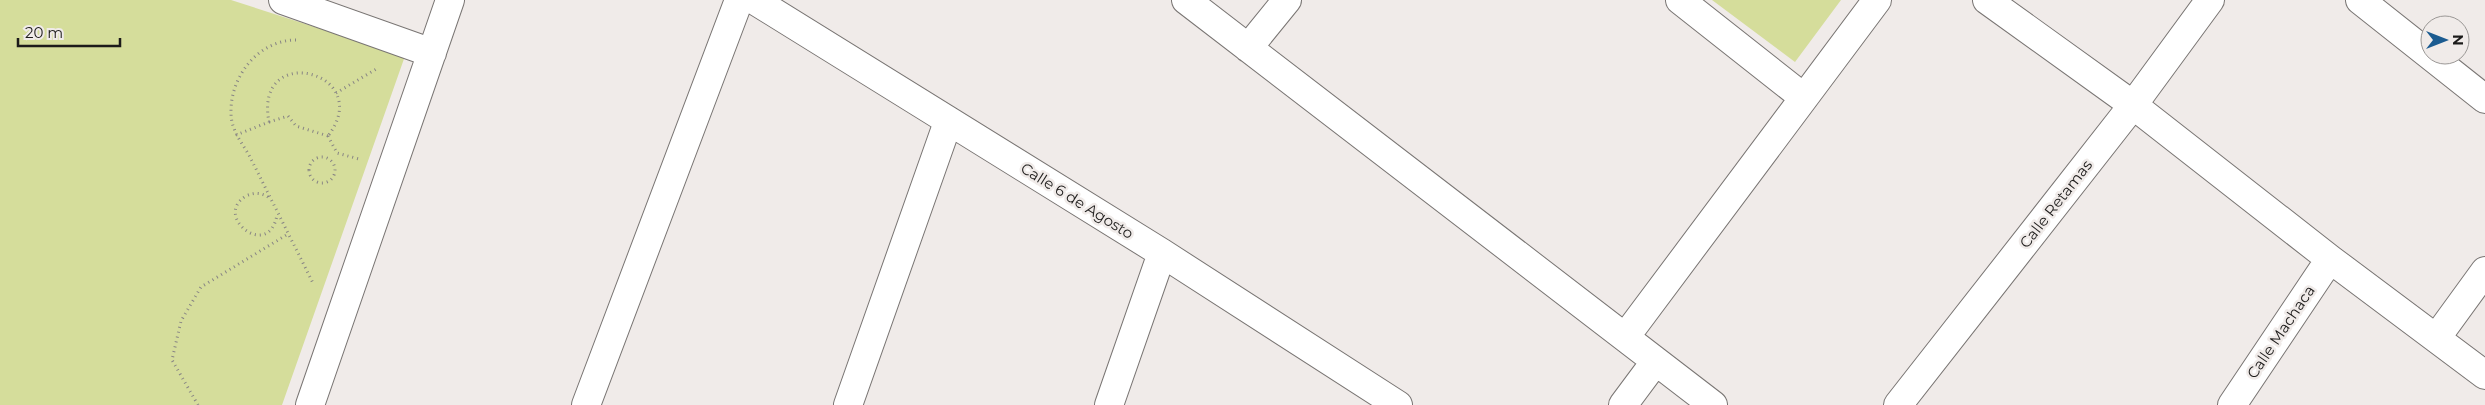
<svg xmlns="http://www.w3.org/2000/svg" width="2485" height="405" viewBox="0 0 2485 405" font-family="Montserrat,sans-serif">
<rect width="100%" height="100%" fill="#f0ebe9"/>
<path fill="#d5dd9b" d="M0 0H231L405 56 282 405H0Z
M1712 0H1841L1795 62Z"/>
<g fill="none" stroke-linecap="round" stroke-linejoin="round">
<g stroke="#797573" stroke-width="30">
<path id="street" d="M283 0 432 53
M754 0 1162 253 1398 405
M1186 0 1713 405
M1680 0 1803 97
M1987 0 2133 105 2330 259 2485 375
M2360 0 2485 99
M1248 48 1287 0
M1626 336 1877 0
M2437 337 2485 271
M310 405 450 0
M586 405 739 0
M848 405 948 122
M1109 405 1162 253
M1623 405 1655 362
M1898 405 2133 105 2210 0
M2232 405 2330 259"/>
</g>
<path stroke="#888584" stroke-width="3" stroke-dasharray="1 4" stroke-linecap="butt" d="M296 40C258 40 230 77 231 113 231 129 241 142 249 155L314 285
M336 93 378 68
M269 122 288 116 296 126 328 136
M236 135 269 122C253 40 377 72 328 136
M328 136 337 153 359 159
M309 170a13 13 0 1 1 26 0a13 13 0 1 1-26 0Z
M268 197C262 193 254 192 246 196 212 216 269 261 277 215
M198 405 172 360 181 321 201 287 288 234"/>
<use href="#street" stroke="#fff" stroke-width="28"/>
</g>
<g text-anchor="middle" stroke-width="5" stroke-linejoin="round" paint-order="stroke">
<g font-size="15" fill="#1c1b1a" stroke="#f0ebe9">
<text transform="translate(1077 201) rotate(32)" y="5">Calle 6 de Agosto</text>
<text transform="translate(2056 204) rotate(-52)" y="5">Calle Retamas</text>
<text transform="translate(2281 332) rotate(-56)" y="5">Calle Machaca</text>
</g>
</g>
<g transform="translate(2445 40) rotate(90)"><circle r="24" fill="#f0ebe9" stroke="#9b9896"/>
<path d="M0-4L9 19L0 12L-9 19Z" fill="#1b5b90"/>
<text y="-8" font-size="14" font-weight="bold" text-anchor="middle" fill="#1c1b1a">N</text>
</g>
<path d="M18 38v8h102v-8" fill="none" stroke="#1c1b1a" stroke-width="2.5"/>
<text x="25" y="38" font-size="15" fill="#1c1b1a" stroke="#f0ebe9" stroke-width="4" paint-order="stroke">20 m</text>
</svg>
